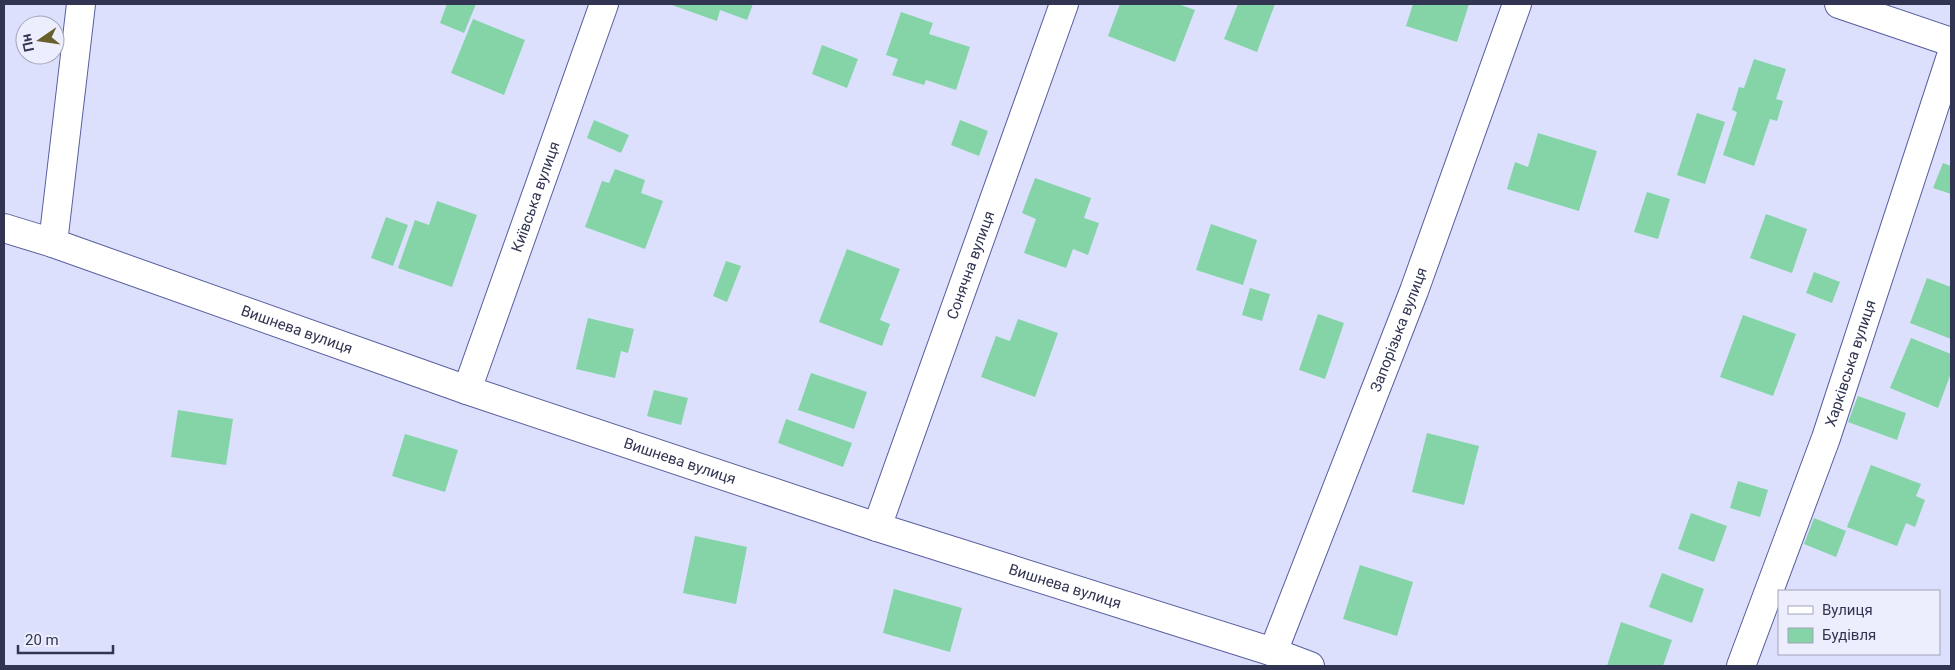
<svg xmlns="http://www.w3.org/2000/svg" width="1955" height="670" viewBox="0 0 1955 670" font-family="Roboto,sans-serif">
<rect width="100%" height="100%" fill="#dce0fd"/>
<path fill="#84d4a8" d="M447 4H476L464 33 440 23Z
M669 4H753L747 20 720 10 717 21Z
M1120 4H1178L1195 10 1175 62 1108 36Z
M1238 4H1275L1257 52 1224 39Z
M1413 4H1469L1457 42 1406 26Z
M901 12 933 23 929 34 970 47 956 90 926 80 924 85 892 75 898 59 886 55Z
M473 19 525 40 504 95 451 73Z
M822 45 858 59 847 88 812 74Z
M1754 59 1786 69 1776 99 1783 101 1777 121 1770 119 1754 166 1723 155 1737 112 1732 110 1739 87 1744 88Z
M1697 113 1725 122 1705 184 1677 175Z
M594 120 629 135 621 153 587 138Z
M960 120 988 131 979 156 951 145Z
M1538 133 1597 151 1579 211 1507 189 1515 162 1528 167Z
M1943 163 1951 166V194L1933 188Z
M615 169 645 180 641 193 663 201 645 249 585 227 602 181 609 183Z
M1035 178 1091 198 1084 218 1099 223 1088 255 1073 249 1066 268 1024 253 1036 219 1022 213Z
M1647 192 1670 199 1658 239 1634 232Z
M437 201 477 215 452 287 398 268 415 220 429 225Z
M1766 214 1807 229 1792 273 1750 258Z
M386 217 408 225 393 266 371 258Z
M1211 224 1257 240 1243 285 1196 270Z
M847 249 900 269 880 320 890 324 882 346 819 322Z
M726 261 741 266 727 302 713 296Z
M1814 272 1840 282 1832 303 1806 293Z
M1927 278 1951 287V339L1910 323Z
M1250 288 1270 294 1262 321 1242 315Z
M1318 314 1344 323 1325 379 1299 370Z
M1743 315 1796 334 1773 396 1720 377Z
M588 318 634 329 628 353 621 351 615 378 576 369Z
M1018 319 1058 333 1035 397 981 377 996 336 1010 341Z
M1911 338 1951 354V373L1938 408 1890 388Z
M811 373 867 392 854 429 798 410Z
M654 390 688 398 681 425 647 416Z
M1858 396 1906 413 1897 440 1848 422Z
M178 410 233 419 226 465 171 457Z
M786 419 852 443 843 467 778 443Z
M1427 433 1479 446 1464 505 1412 492Z
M405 434 458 450 445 492 392 476Z
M1871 465 1921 484 1916 496 1925 500 1915 527 1906 523 1897 546 1847 527Z
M1738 481 1768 490 1760 517 1730 508Z
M1691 513 1727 526 1714 562 1678 549Z
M1814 518 1846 531 1836 557 1804 544Z
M695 536 747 547 736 604 683 593Z
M1360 565 1413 582 1397 636 1343 619Z
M1662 573 1704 589 1692 623 1649 607Z
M894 589 962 608 950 652 883 633Z
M1621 622 1672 640 1663 666H1607Z"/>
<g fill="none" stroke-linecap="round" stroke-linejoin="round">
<g stroke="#585d9d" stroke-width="30">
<g id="minor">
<path d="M1839 4 1951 42"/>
<path id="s1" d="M4 228 53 243 467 390 877 527 1273 652 1310 666"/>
<path d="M53 243 81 4"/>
<path id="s2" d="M467 390 604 4"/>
<path id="s3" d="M877 527 1064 4"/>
<path id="s4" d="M1273 652 1414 291 1517 4"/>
<path id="s5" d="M1741 666 1826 438 1951 56"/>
</g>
</g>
<use href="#minor" stroke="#fff" stroke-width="28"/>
</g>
<g text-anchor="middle" stroke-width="4.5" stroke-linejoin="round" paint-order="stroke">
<g font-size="15" fill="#323552" stroke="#eceefd">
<text dy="5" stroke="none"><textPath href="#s2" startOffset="205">Київська вулиця</textPath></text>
<text dy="5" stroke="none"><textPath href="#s3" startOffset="278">Сонячна вулиця</textPath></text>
<text dy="5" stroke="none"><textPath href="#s1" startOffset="310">Вишнева вулиця</textPath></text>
<text dy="5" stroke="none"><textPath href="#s4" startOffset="346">Запорізька вулиця</textPath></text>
<text dy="5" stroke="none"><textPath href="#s5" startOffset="322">Харківська вулиця</textPath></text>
<text dy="5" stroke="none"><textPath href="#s1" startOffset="715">Вишнева вулиця</textPath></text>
<text dy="5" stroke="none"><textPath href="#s1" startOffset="1120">Вишнева вулиця</textPath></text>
</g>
</g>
<rect width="1955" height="670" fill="none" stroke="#323552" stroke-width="10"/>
<rect x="1778" y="590" width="162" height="65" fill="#eceefd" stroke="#a2a4b9"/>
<rect x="1788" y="606" width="25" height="8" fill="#ffffff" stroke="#a2a4b9"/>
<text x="1822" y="615" font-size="15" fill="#323552">Вулиця</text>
<rect x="1788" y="628" width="25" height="15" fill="#84d4a8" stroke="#a2a4b9"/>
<text x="1822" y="640" font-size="15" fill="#323552">Будівля</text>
<g transform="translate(40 40) rotate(257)"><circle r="24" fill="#eceefd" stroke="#a2a4b9"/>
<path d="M0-4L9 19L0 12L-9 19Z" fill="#695f2c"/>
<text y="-8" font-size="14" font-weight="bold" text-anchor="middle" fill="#323552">Пн</text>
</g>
<path d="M18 645v8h95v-8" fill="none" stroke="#323552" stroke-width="2.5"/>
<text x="25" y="645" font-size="15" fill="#323552" stroke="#eceefd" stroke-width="4" paint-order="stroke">20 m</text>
</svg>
